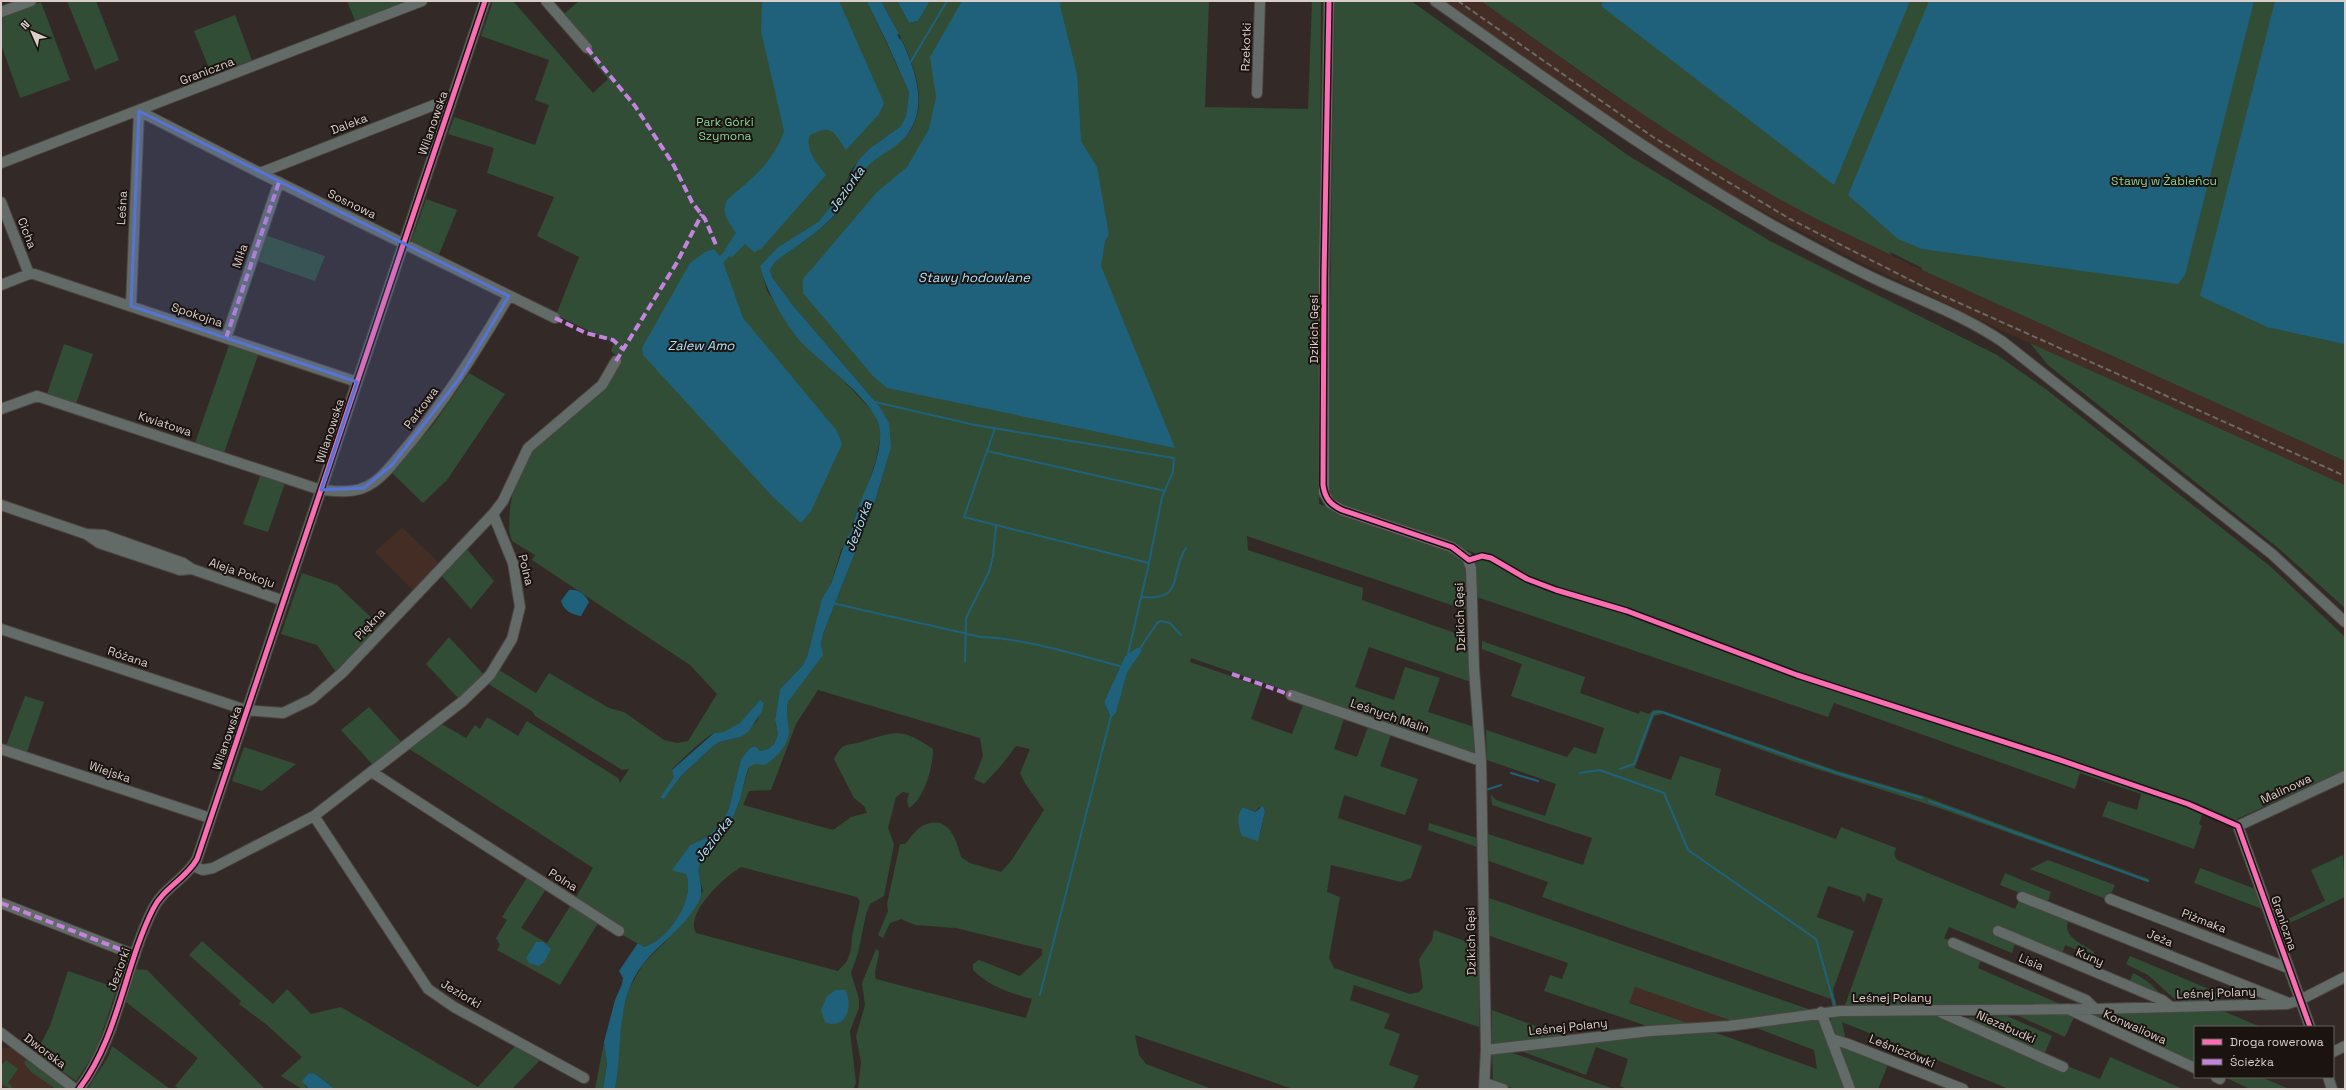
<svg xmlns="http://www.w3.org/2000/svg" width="2346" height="1090" viewBox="0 0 2346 1090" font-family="'Space Grotesk',sans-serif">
<rect width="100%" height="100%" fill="#332a27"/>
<path fill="#432d24" d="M1446 1H1481L1612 94 1725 166 1829 225 1922 270 2345 461V485L2005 332 1864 264 1739 199 1695 173 1597 109Z
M402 527 440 564 414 591 375 552Z
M1635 987 1735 1022 1694 1025 1629 1002Z
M1 1048H14L67 1089H1Z"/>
<path fill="#314d36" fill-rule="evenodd" d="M67 1H96L119 60 95 70Z
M347 1H413L356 23Z
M493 1H513L593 93 608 79 587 54 592 49 564 14 579 1H867L909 92 906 116 901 126 869 149 852 169 840 195 818 222 778 247 760 266 767 291 783 314 817 356 829 365 874 413 880 428V439L876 460 863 500 856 513 851 532 841 550 831 584 822 598 807 657 802 666 780 689 775 720 778 734 774 744 768 749 761 751 755 746 750 748 741 759 729 808 723 820 708 837 690 845 673 869 686 874C696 899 668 940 644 947L619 933 575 899 593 868 408 748 440 723 466 738 475 725 480 729 487 717 518 736 527 721 618 778 620 783 629 769 622 770 535 716 533 712 487 683 499 670 536 693 549 673 609 708 624 712 664 740 677 743 688 741 717 694 690 665 532 560 535 555 512 541 509 531 510 508 514 486 533 447 622 361 611 351 614 343 556 315 579 257 537 236 554 197 487 173 494 148 448 134 454 117 535 145 549 105 535 100 549 60 481 36ZM764 703 757 721 741 737 719 742 712 747 681 776 664 799H660L675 776 672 769C684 758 698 743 712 734 716 732 721 733 725 732 738 726 748 718 755 705Z
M881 1H897L909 23 918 21 930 1H1209L1205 107 1308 109 1312 1H1321L1319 504 1460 556 1465 563 1466 610 1247 536 1248 550 1363 588 1362 600 1469 638 1471 682 1369 647 1355 687 1394 700 1405 667 1440 678 1428 712 1474 727V755L1191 658 1190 662 1262 687 1251 719 1292 734 1304 702 1345 716 1334 749 1357 757 1369 724 1392 732 1380 766 1418 779 1405 815 1344 795 1338 818 1422 846 1411 878 1401 882 1331 865 1327 892 1340 897 1329 958 1334 968 1410 994 1419 992 1423 988 1419 959 1432 940 1434 930 1479 946V1027L1354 985 1350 1000 1390 1014 1384 1028 1400 1034 1389 1065 1419 1076 1413 1089H1293L1135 1035 1139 1055 1146 1064 1212 1089H858L861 1062 856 1036 865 1005 862 983 876 949 879 951C879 960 873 971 876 979L1026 1018 1032 999C1010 993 990 987 973 970V964L979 960 1020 976 1042 955V949L956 928 915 925 901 919 890 923 883 938 878 935 888 911 887 904 900 844H905C910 839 916 829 922 826 948 813 956 838 961 857L970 863 1001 872 1011 861 1044 810 1026 785 1020 773 1030 749 1016 746 1000 767 984 784 974 779 983 756 980 738 818 690 796 724 771 790 749 791 743 805 833 830 851 817 867 813 864 806 854 798 834 759C844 740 846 747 864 741 897 731 902 728 933 749 933 766 925 798 909 808L907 801 909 793 903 792 896 797 888 828 894 844 884 896 870 904 866 914 858 953 851 973 859 999V1008L850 1031 856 1083 853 1089H615L622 1015 629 989 643 964 666 941 703 891 699 878V865L729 824 738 806 749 767 789 732 787 711 788 702 822 655 821 644 823 634 874 504 891 448 879 406 791 303 772 277 770 270 775 262C797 245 821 232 839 211 849 198 855 183 864 170 877 152 903 146 913 126 933 88 899 34 881 1ZM1105 277 1108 285 1144 373 1103 286ZM1138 647 1142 651 1127 673 1116 713 1111 718 1104 702 1125 656ZM1243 807 1255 812 1259 807 1265 812 1260 834ZM741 867 857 897 860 901 852 936 851 950 847 961 838 971 696 933C684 914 725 876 741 867Z
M1335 1H1411L1629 156 1700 199 1770 241 1997 355 2047 390 2271 567 2345 637V770L2237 819 2236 827 2202 815 2199 824 2202 826 2194 849 2102 816 2108 801 2137 810 2141 794 2080 773 2075 789 1834 703 1828 717 1477 597 1474 578 1475 553 1334 502 1327 492Z
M1481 1H2345V461L1922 270V268L1890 252 1891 255C1854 237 1817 220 1781 200 1676 141 1579 70 1481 1Z
M41 2 70 80 20 98 1 44V17Z
M235 15 253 63 213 78 194 31Z
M426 199 457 210 438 257 411 242Z
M265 235 325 256 315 281 257 261Z
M2030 343 2345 485V608L2277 547 2048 365Z
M64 344 93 354 76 404 47 394Z
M229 345 258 355 224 453 195 443Z
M469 373 505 394 447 480 423 503 391 472 433 425Z
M260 476 285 483 268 532 243 524Z
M465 547 494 581 471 609 441 575Z
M302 573 337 585 380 626 336 672 317 645 281 634Z
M449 637 485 676 459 699 426 664Z
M1482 641 1585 677 1580 693 1639 714 1640 711 1649 714 1653 710H1660L1838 771 1923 796 2149 879 2148 882 1939 808 1798 763 1663 714 1654 716 1635 768 1671 780 1680 756 1721 769 1715 795 1836 839 1841 827 1896 848 1894 854 1897 860 2015 909 2020 898 2069 918C2061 937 2081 943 2094 952L2093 956 2065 945 2061 957 2016 940 2012 953 1949 927 1944 938 1982 957 1978 968 2062 1005 1844 1008 1883 899 1867 893 1864 903 1861 897 1828 886 1817 917 1854 931 1833 990 1837 1008 1833 1009 1831 999 1542 897 1548 882 1489 861 1488 834 1583 865 1592 838 1492 805 1491 795 1496 800 1545 816 1556 784 1487 760 1486 730 1567 757 1574 747 1596 754 1604 728 1511 696 1522 664 1482 649Z
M25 696 44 702 27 752 6 746Z
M369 707 402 743 373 765 341 730Z
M244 747 296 764 262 791 232 781Z
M1429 823 1477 838V847L1428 830Z
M2343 855 2345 897 2281 927 2279 919 2284 921 2325 901 2311 870Z
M2048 860 2115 885 2108 900 2030 869Z
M2200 868 2258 890 2265 910 2194 883Z
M2005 873 2051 892 2047 904 2000 885Z
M528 876 546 889 521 928 547 943 571 905 598 923 560 985 497 950 500 945 496 938 507 920 502 917Z
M1489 898 1814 1011 1735 1022 1635 987 1629 1003 1694 1025 1653 1028 1544 991 1550 975 1562 979 1568 963 1490 936Z
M202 941 273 1004 287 989 311 1014 341 1007 478 1087 515 1046 540 1060 512 1089H335L314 1073 305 1086 309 1089H302L281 1076 302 1057 267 1025 239 1004 241 1001 189 955Z
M2130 956 2221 994 2216 1002 2177 1001 2148 975 2126 964Z
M136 969 147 970 265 1089H179L175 1086 198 1058 126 1002Z
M68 971 117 988 96 1051 76 1081 36 1053 50 1026Z
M2133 973C2145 979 2155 986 2163 998L2128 986Z
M2218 1009 2261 1027H2195V1064L2078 1012Z
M1492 1010 1566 1037 1492 1046Z
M2061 1011 2074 1017 2065 1037 2014 1014Z
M1834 1014 1938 1015 2100 1079 2110 1057 2183 1089H2009L1842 1022 1846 1041 1833 1035 1830 1021Z
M2007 1016 2052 1036 2044 1055 1958 1018Z
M1816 1017C1828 1026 1828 1044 1832 1057 1836 1068 1841 1079 1847 1089H1628L1620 1086 1628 1059 1596 1047 1586 1075 1518 1050 1708 1030 1817 1069 1814 1050 1754 1027Z
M604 1042 607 1062 603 1089H595Z
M1838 1044 1889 1062 1878 1089H1853Z
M112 1046 170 1089 88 1088 108 1057Z
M1507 1051 1614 1089H1515L1493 1081 1492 1052Z
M27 1058 67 1089H56L32 1073 24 1063Z
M6 1060 18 1069 8 1083 12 1086 11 1089 1 1084V1066Z
M2224 1077H2261L2289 1089H2250Z"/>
<path fill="#1f617a" d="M762 1H839L884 103 879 114 846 150C833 131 832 124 810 135 804 150 818 164 826 175L761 249 754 252 745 244 731 258 725 249 736 233C728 221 721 214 727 200 751 179 774 162 784 131L761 31Z
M867 1H881L899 34 886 40Z
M897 1H930L918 21 909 23Z
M962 1H1061L1060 6 1077 74 1081 141 1097 167 1109 235 1105 241 1101 266 1175 448 887 388 873 376 803 293V279L877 192 907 167 929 129 936 97 930 57Z
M1603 1H1910L1834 185 1601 6Z
M1929 1H2254L2185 275 2178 284 1922 249 1898 239 1848 195Z
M2275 1H2345V344L2267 327 2200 296Z
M901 39C915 68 930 109 905 137 894 150 876 156 865 169 856 180 849 198 839 210 821 232 797 245 775 262L770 270 772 277 791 303 879 406 889 423 891 448 874 504 823 634 821 644 823 655 788 702C786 712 788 720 789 730 789 745 776 758 765 765L755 764 749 767C744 779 743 792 738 805 733 820 722 833 713 846 709 851 701 859 699 866 697 879 705 888 699 901 685 927 661 942 643 964 615 1000 623 1047 615 1089H603L607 1063 604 1042 615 1000 622 984 623 978 619 971 638 943 644 947C668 940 696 899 686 874L672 870 690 845 708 837 723 820 729 808 741 759 750 748 755 746 761 751 768 749 774 744 778 734 775 720 780 689 802 666 807 657 822 598 831 584 846 539 851 532C858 498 882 466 880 430 878 403 820 362 802 343 786 325 765 289 760 266L778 247 818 222 840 195 858 161 869 149 901 126 906 116 909 92 888 45Z
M714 249 722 259 743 318 837 431 842 444 811 511 801 523 773 497 643 355 642 348 690 263 705 252Z
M569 590C578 589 585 594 589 602L581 616C571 614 564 611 561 601Z
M1138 647 1142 651 1127 673 1116 713 1111 718 1104 702 1125 656Z
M760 700 764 703 762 711 749 731 741 737 719 742 712 747 681 776 664 799 660 798 674 777 672 770 714 733 724 732 740 723Z
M1263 806 1265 812 1258 841 1242 836C1238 827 1236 815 1243 807L1255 812Z
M536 942H543L551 949 544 962 539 966 529 963 526 958Z
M836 990H845C854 1005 846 1031 825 1022L821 1010 827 996Z
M314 1073 335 1089H309L302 1081 308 1074Z"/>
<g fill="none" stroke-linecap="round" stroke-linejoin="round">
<path stroke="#1f617a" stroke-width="2" d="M910 63 947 1
M875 402 975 425 1174 458 1173 472 1162 497 1149 563
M987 451 1165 491
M996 525 1149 563 1128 654
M1141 597C1186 601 1168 575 1186 548
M832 603 981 637C1029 639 1077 655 1123 667
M1139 650 1157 623 1161 621 1170 623 1181 635
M965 661 966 618 989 572 993 556 996 525 964 517 995 428
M1620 769 1634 764 1652 715 1655 712H1662L1837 773 1922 798
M1511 773 1538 781
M1580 773 1600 770 1664 793 1688 850 1816 939 1835 1007
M1486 790 1501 785
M1929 801 2148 881
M1040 995 1111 716"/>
<path stroke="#1f617a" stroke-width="7" d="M722 259 734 246"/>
<path stroke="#1f617a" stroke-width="13" d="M874 1 901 57"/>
<g stroke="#4d4542" stroke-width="12">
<path id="minor" d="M546 1 587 48
M1329 1 1324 277V493L1330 503 1342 510 1452 547 1467 558 1471 568 1474 669 1481 761 1486 1050 1484 1089
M1435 1C1546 79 1656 159 1774 226 1810 246 1847 266 1884 283 1924 301 1966 317 2003 342L2272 554 2345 622
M1 12 31 1
M1257 93 1260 1
M1 163 422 1
M260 173 434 105 449 107
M1 202 29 274
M1 285 29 274H34L357 382
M131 306 139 111 260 173 555 318
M226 338 279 182
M1 409 37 396 321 490C335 491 350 493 363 488 378 483 391 466 401 454 443 405 476 351 509 296
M1 505 86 534 99 543 180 570 192 569
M86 534 104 535 183 563 192 569 284 601
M1 629 246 710 283 713 312 699 342 673 493 514 503 501 528 448 602 385 616 361
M1291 695 1481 761
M1 749 210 818
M372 772C454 826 537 878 619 931
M314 816 428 989 454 1007 584 1078
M193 866 203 870 213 868 314 816 463 701 490 675 512 639 520 607 513 563 493 514
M2022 897 2286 1002
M2110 899 2288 968
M1 903 135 955
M1998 931 2162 1000 2171 1007
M1953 943 2086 1000 2095 1009
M2068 1009 2195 1068
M1821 1012 1850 1089
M1942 1013 2063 1067
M2310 1027 2238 826 2345 776
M1 1033 75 1089
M1832 1039 1848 1044 1963 1089
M1486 1050 1650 1031 1729 1026 1840 1011 2095 1009 2287 1004 2300 1000 2345 977
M2333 1052 2345 1046
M2216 1077 2220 1079
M2328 1077 2332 1089
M1485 1083 1503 1089
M79 1089C119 1036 124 967 153 909 163 888 186 879 197 859L485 1"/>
</g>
<use href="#minor" stroke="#636b68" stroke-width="10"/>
<path stroke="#6a6a67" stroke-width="2" stroke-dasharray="6 3" stroke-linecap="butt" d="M1458 1 1653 137 1790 219 1928 289 2345 476"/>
<path stroke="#c483df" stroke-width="4" stroke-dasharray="8 4" stroke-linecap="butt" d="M587 48 635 106 673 164 692 202 705 219 716 245
M555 318 586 333 613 340 623 349
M226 338 279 182
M616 361 676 264 702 214
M1232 674 1291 695
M1 903 135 955"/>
<g stroke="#1a1310" stroke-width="8">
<path id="cycleway" d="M1329 1 1324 277 1323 485C1325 499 1331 505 1342 510L1452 547 1469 560 1482 556 1491 558 1527 579 1556 590 1627 611 1797 675 2057 759 2188 804 2238 826 2310 1027
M79 1089C119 1036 124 967 153 909 163 888 186 879 197 859L485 1"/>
</g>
<use href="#cycleway" stroke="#f96db3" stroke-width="5"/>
</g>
<path fill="#5574d4" fill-opacity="0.2" stroke="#5574d4" stroke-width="3" stroke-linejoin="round" d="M139 111 509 296 460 378 392 465 364 488 321 490 357 382 131 306Z"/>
<g text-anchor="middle" stroke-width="4" stroke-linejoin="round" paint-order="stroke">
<g font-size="12" fill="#d9ceca" stroke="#1a1310">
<text transform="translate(1246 47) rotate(-88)" y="4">Rzekotki</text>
<text transform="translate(207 71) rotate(-21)" y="4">Graniczna</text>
<text transform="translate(433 123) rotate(-71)" y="4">Wilanowska</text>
<text transform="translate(349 124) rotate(-21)" y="4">Daleka</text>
<text transform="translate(352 204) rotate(26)" y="4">Sosnowa</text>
<text transform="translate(122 208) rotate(-87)" y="4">Leśna</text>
<text transform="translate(27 233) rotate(69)" y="4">Cicha</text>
<text transform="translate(240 256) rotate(-71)" y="4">Miła</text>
<text transform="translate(197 315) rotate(18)" y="4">Spokojna</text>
<text transform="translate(1314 329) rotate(-90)" y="4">Dzikich Gęsi</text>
<text transform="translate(421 408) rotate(-53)" y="4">Parkowa</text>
<text transform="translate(165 424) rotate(18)" y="4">Kwiatowa</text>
<text transform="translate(330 431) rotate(-72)" y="4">Wilanowska</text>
<text transform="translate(526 570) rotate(76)" y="4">Polna</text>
<text transform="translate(242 573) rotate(19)" y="4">Aleja Pokoju</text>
<text transform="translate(1460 617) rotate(-92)" y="4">Dzikich Gęsi</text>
<text transform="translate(370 624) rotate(-46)" y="4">Piękna</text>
<text transform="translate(128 657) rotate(18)" y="4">Różana</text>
<text transform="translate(1390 716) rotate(19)" y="4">Leśnych Malin</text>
<text transform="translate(227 738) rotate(-71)" y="4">Wilanowska</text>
<text transform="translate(110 772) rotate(19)" y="4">Wiejska</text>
<text transform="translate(2286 789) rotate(-25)" y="4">Malinowa</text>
<text transform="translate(563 880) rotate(32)" y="4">Polna</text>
<text transform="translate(2204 921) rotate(21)" y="4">Piżmaka</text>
<text transform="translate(2284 923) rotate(71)" y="4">Graniczna</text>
<text transform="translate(2160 938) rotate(22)" y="4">Jeża</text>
<text transform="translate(1471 941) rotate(-91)" y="4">Dzikich Gęsi</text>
<text transform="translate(2090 957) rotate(23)" y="4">Kuny</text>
<text transform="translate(2031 962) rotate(23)" y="4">Lisia</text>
<text transform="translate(119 969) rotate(-70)" y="4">Jeziorki</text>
<text transform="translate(2216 993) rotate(-2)" y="4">Leśnej Polany</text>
<text transform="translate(461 994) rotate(31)" y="4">Jeziorki</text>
<text x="1892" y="1002">Leśnej Polany</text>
<text transform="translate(1568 1027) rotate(-6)" y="4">Leśnej Polany</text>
<text transform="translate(2006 1027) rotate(24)" y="4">Niezabudki</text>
<text transform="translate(2135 1027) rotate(24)" y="4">Konwaliowa</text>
<text transform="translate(45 1051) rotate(37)" y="4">Dworska</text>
<text transform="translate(1902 1051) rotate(22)" y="4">Leśniczówki</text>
</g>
<g font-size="12" fill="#88d397" stroke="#1a1310">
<text x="725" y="126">Park Górki<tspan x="725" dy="14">Szymona</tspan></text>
<text x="2164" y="185">Stawy w Żabieńcu</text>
</g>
<g font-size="13" font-style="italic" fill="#abe2fd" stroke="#1a1310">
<text transform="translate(846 189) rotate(-55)" y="5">Jeziorka</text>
<text x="974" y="282">Stawy hodowlane</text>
<text x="701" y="350">Zalew Amo</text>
<text transform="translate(858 526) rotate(-69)" y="5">Jeziorka</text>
<text transform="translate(713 839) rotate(-53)" y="5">Jeziorka</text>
</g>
</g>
<rect width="2346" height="1090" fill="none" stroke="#d9ceca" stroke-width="4"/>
<rect x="2194" y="1026" width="140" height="52" fill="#1a1310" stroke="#665e5a"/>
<rect x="2202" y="1039" width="20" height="6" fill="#f96db3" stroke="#665e5a"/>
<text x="2230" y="1046" font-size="12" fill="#d9ceca">Droga rowerowa</text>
<rect x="2202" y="1059" width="20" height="6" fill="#c483df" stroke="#665e5a"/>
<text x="2230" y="1066" font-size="12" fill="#d9ceca">Ścieżka</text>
<g transform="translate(32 32) rotate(315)" stroke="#1a1310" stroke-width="3" paint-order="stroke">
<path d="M0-3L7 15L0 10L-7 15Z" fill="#d9ceca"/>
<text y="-6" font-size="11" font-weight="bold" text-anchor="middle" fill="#d9ceca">N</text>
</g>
</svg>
